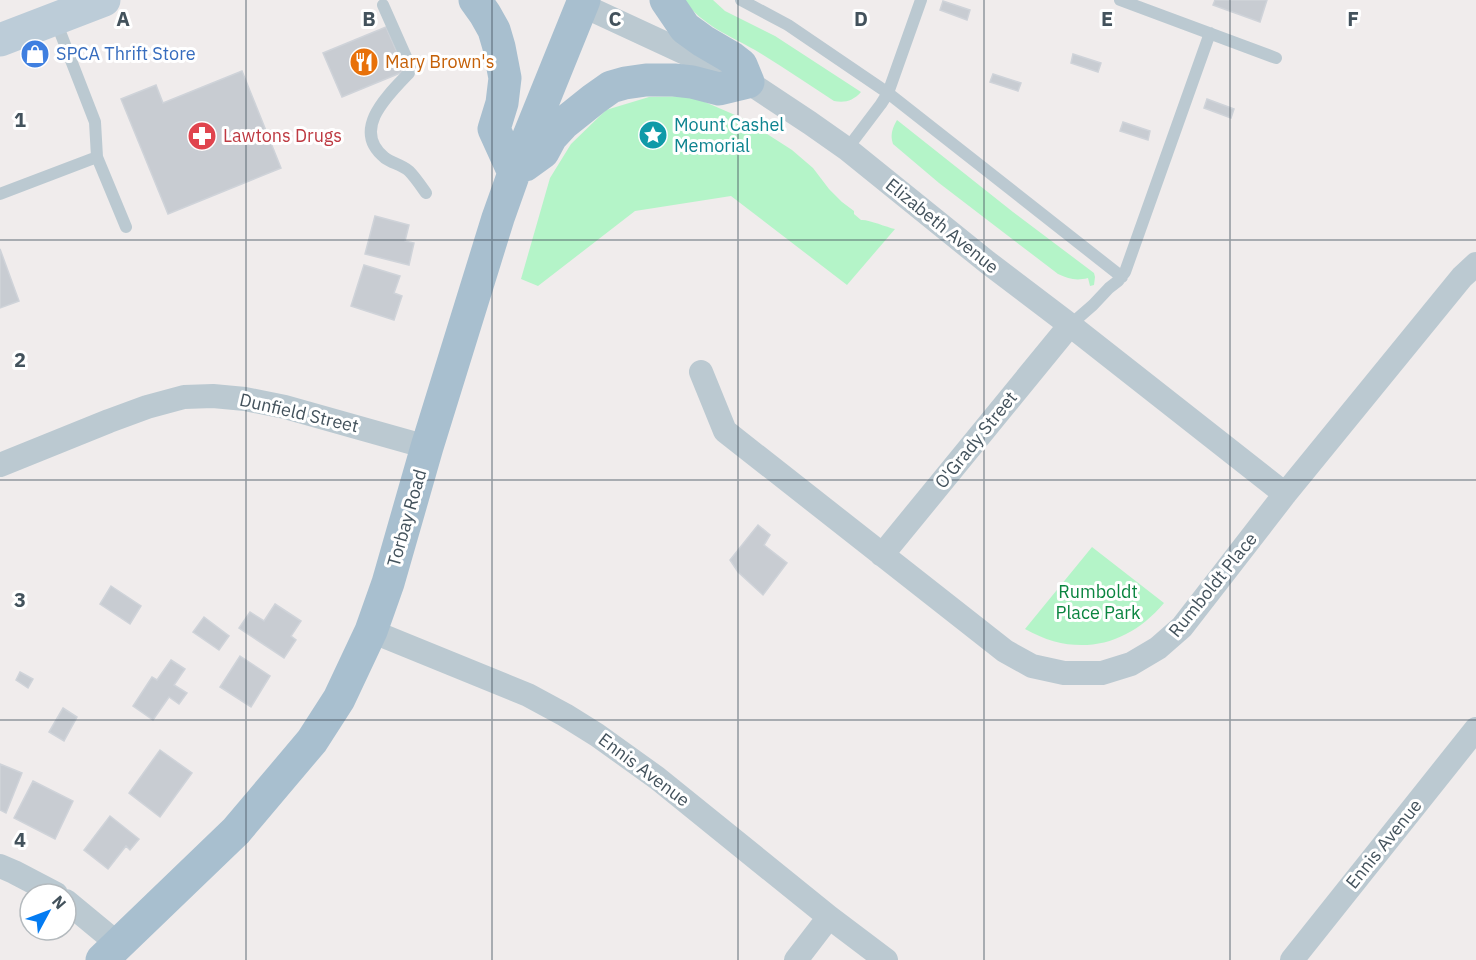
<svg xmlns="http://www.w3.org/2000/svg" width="1476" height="960" viewBox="0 0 1476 960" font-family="'IBM Plex Sans',sans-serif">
<rect width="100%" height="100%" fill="#f0ecec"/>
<path fill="#b4f4c8" d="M684 0H713L725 11 775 36 861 92C853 101 845 103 834 101 808 84 782 66 755 50 730 36 702 25 684 0Z
M691 96 742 118 792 150 813 168 829 189 842 202 854 211V214L861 220C868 219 886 227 895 229L847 285 731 196 635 211 538 286 521 279 550 178 571 144 606 110 649 97Z
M897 120 1013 212 1094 273 1095 277 1094 285 1090 286 1088 278C1076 281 1069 279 1058 274L939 183 893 144C890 135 892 129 897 120Z
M1092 547 1164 603C1127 647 1076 658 1025 629Z"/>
<path fill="#c8ccd2" stroke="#cfd3d9" stroke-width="1.5" d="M1215 0H1267L1260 22 1213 5Z
M943 1 970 10 967 20 940 10Z
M386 27 405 71 342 97 323 53Z
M1073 54 1101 63 1098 72 1071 63Z
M242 71 281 168 168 214 121 99 156 85 163 103Z
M993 74 1021 83 1018 91 990 82Z
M1207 99 1234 109 1231 118 1204 108Z
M1123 122 1150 131 1148 140 1120 131Z
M375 216 409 225 405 241 414 243 409 265 365 254Z
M0 249 19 301 0 308Z
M364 265 400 276 394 293 402 296 394 320 351 306Z
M758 525 770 535 764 545 787 563 763 595 738 572 730 560Z
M111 586 141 606 130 624 100 604Z
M275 604 301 621 291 636 296 640 284 658 239 628 250 612 264 621Z
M204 617 229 636 219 650 193 632Z
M240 656 270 676 251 707 220 687Z
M171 660 185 669 174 685 187 693 179 704 169 697 153 720 133 706 152 677 157 680Z
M20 672 33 679 28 688 16 680Z
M63 708 77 717 64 741 49 732Z
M160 750 192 773 160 817 129 793Z
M0 764 22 773 6 813 0 810Z
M33 781 73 801 55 839 14 818Z
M110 816 139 839 130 850 126 846 108 869 84 850Z"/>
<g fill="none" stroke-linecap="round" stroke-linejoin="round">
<path stroke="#bbc9d1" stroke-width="12" d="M741 0 788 25 888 93 1122 277
M1120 0 1276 58
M383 5 410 66 409 73C388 95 350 130 385 158 392 163 402 165 409 171 415 177 421 186 426 193
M55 19 95 122 97 157 126 227
M847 149 881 104 888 93 921 0
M0 194 97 157
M1070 325 1093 305 1109 288 1118 281 1125 272 1210 33"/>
<path stroke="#bbc9d1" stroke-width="24" d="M582 5 748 82 810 123 847 149 987 262 1070 325 1285 494
M701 372 725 431 1005 651 1032 666 1064 673H1102L1131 664 1158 648 1182 627 1285 494 1462 277 1476 264
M0 465 109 421 147 407 184 397 213 396 245 399 285 407 427 447
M882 555 1070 325
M371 631 528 695 565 715 597 735 657 778 829 917 886 960
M0 866 14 872 56 894
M66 901 118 944
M796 960 829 917
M1292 960 1476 729"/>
<path stroke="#bcccd8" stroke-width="33" d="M0 40 104 0"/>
<path stroke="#a8bfcf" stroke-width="33" d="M475 0 485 14 494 30 499 47 505 78 502 103 494 129 514 173
M525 165 543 152 551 137 564 123 594 99 611 87 625 83 646 80H674L692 82 719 89 748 82 741 65 732 58 703 41 685 28 666 0
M102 960 236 831 312 741 339 699 371 631 388 583 427 447 498 218 514 173 584 0"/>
</g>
<path fill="none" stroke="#43525c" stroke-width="1.5" stroke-opacity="0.55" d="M246 0V960M492 0V960M738 0V960M984 0V960M1230 0V960M0 240H1476M0 480H1476M0 720H1476"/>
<defs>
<g id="shop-disc" transform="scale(1.5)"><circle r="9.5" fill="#3f7fe0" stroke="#fff"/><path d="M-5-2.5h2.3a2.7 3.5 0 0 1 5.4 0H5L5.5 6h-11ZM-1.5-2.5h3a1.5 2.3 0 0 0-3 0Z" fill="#fff"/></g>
<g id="restaurant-disc" transform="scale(1.5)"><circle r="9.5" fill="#e8710a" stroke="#fff"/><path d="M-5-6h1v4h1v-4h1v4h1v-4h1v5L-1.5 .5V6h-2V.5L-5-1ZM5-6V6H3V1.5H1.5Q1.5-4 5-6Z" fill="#fff"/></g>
<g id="sight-disc" transform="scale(1.5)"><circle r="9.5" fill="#0f9aa8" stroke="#fff"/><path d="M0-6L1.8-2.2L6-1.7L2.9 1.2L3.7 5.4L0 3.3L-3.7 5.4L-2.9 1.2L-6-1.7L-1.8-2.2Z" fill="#fff"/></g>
<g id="pharmacy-disc" transform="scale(1.5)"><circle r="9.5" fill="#e0444e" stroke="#fff"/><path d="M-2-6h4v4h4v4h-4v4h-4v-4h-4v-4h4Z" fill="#fff"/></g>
</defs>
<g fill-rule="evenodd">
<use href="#shop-disc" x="35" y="54"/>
<use href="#restaurant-disc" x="364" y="62"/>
<use href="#sight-disc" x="653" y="135"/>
<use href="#pharmacy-disc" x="202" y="136"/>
</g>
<g text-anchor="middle" stroke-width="6" stroke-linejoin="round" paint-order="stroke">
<g font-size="18" fill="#366cbe" stroke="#fff" text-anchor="start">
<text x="56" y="60">SPCA Thrift Store</text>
</g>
<g font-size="18" fill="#c56008" stroke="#fff" text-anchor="start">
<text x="385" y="68">Mary Brown's</text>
</g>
<g font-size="18" fill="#0d838f" stroke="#fff" text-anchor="start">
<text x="674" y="131">Mount Cashel<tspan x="674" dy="21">Memorial</tspan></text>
</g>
<g font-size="18" fill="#be3a42" stroke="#fff" text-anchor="start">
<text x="223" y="142">Lawtons Drugs</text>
</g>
<g font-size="18" fill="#43525c" stroke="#fff">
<text transform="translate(942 226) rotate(39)" y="6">Elizabeth Avenue</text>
<text transform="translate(299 413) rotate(13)" y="6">Dunfield Street</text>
<text transform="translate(976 440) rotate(-51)" y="6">O'Grady Street</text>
<text transform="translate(407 518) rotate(-74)" y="6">Torbay Road</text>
<text transform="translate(1213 585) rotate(-51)" y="6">Rumboldt Place</text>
<text transform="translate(644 770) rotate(37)" y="6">Ennis Avenue</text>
<text transform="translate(1384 844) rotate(-51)" y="6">Ennis Avenue</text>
</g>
<g font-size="18" fill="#0b8540" stroke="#fff">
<text x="1098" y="598">Rumboldt<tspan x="1098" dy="21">Place Park</tspan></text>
</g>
</g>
<g font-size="20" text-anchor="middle" font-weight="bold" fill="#43525c" stroke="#fff" stroke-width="6" stroke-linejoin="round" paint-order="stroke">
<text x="123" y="26">A</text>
<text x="369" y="26">B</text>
<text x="615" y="26">C</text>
<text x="861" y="26">D</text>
<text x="1107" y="26">E</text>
<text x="1353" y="26">F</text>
<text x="20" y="127">1</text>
<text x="20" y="367">2</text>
<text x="20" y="607">3</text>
<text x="20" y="847">4</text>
</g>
<g transform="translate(48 912) rotate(49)"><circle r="28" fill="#ffffff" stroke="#b4babe" stroke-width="1.5"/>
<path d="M0-4.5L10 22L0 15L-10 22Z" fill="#037bf2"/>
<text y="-9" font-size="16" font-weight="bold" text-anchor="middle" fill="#43525c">N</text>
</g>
</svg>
